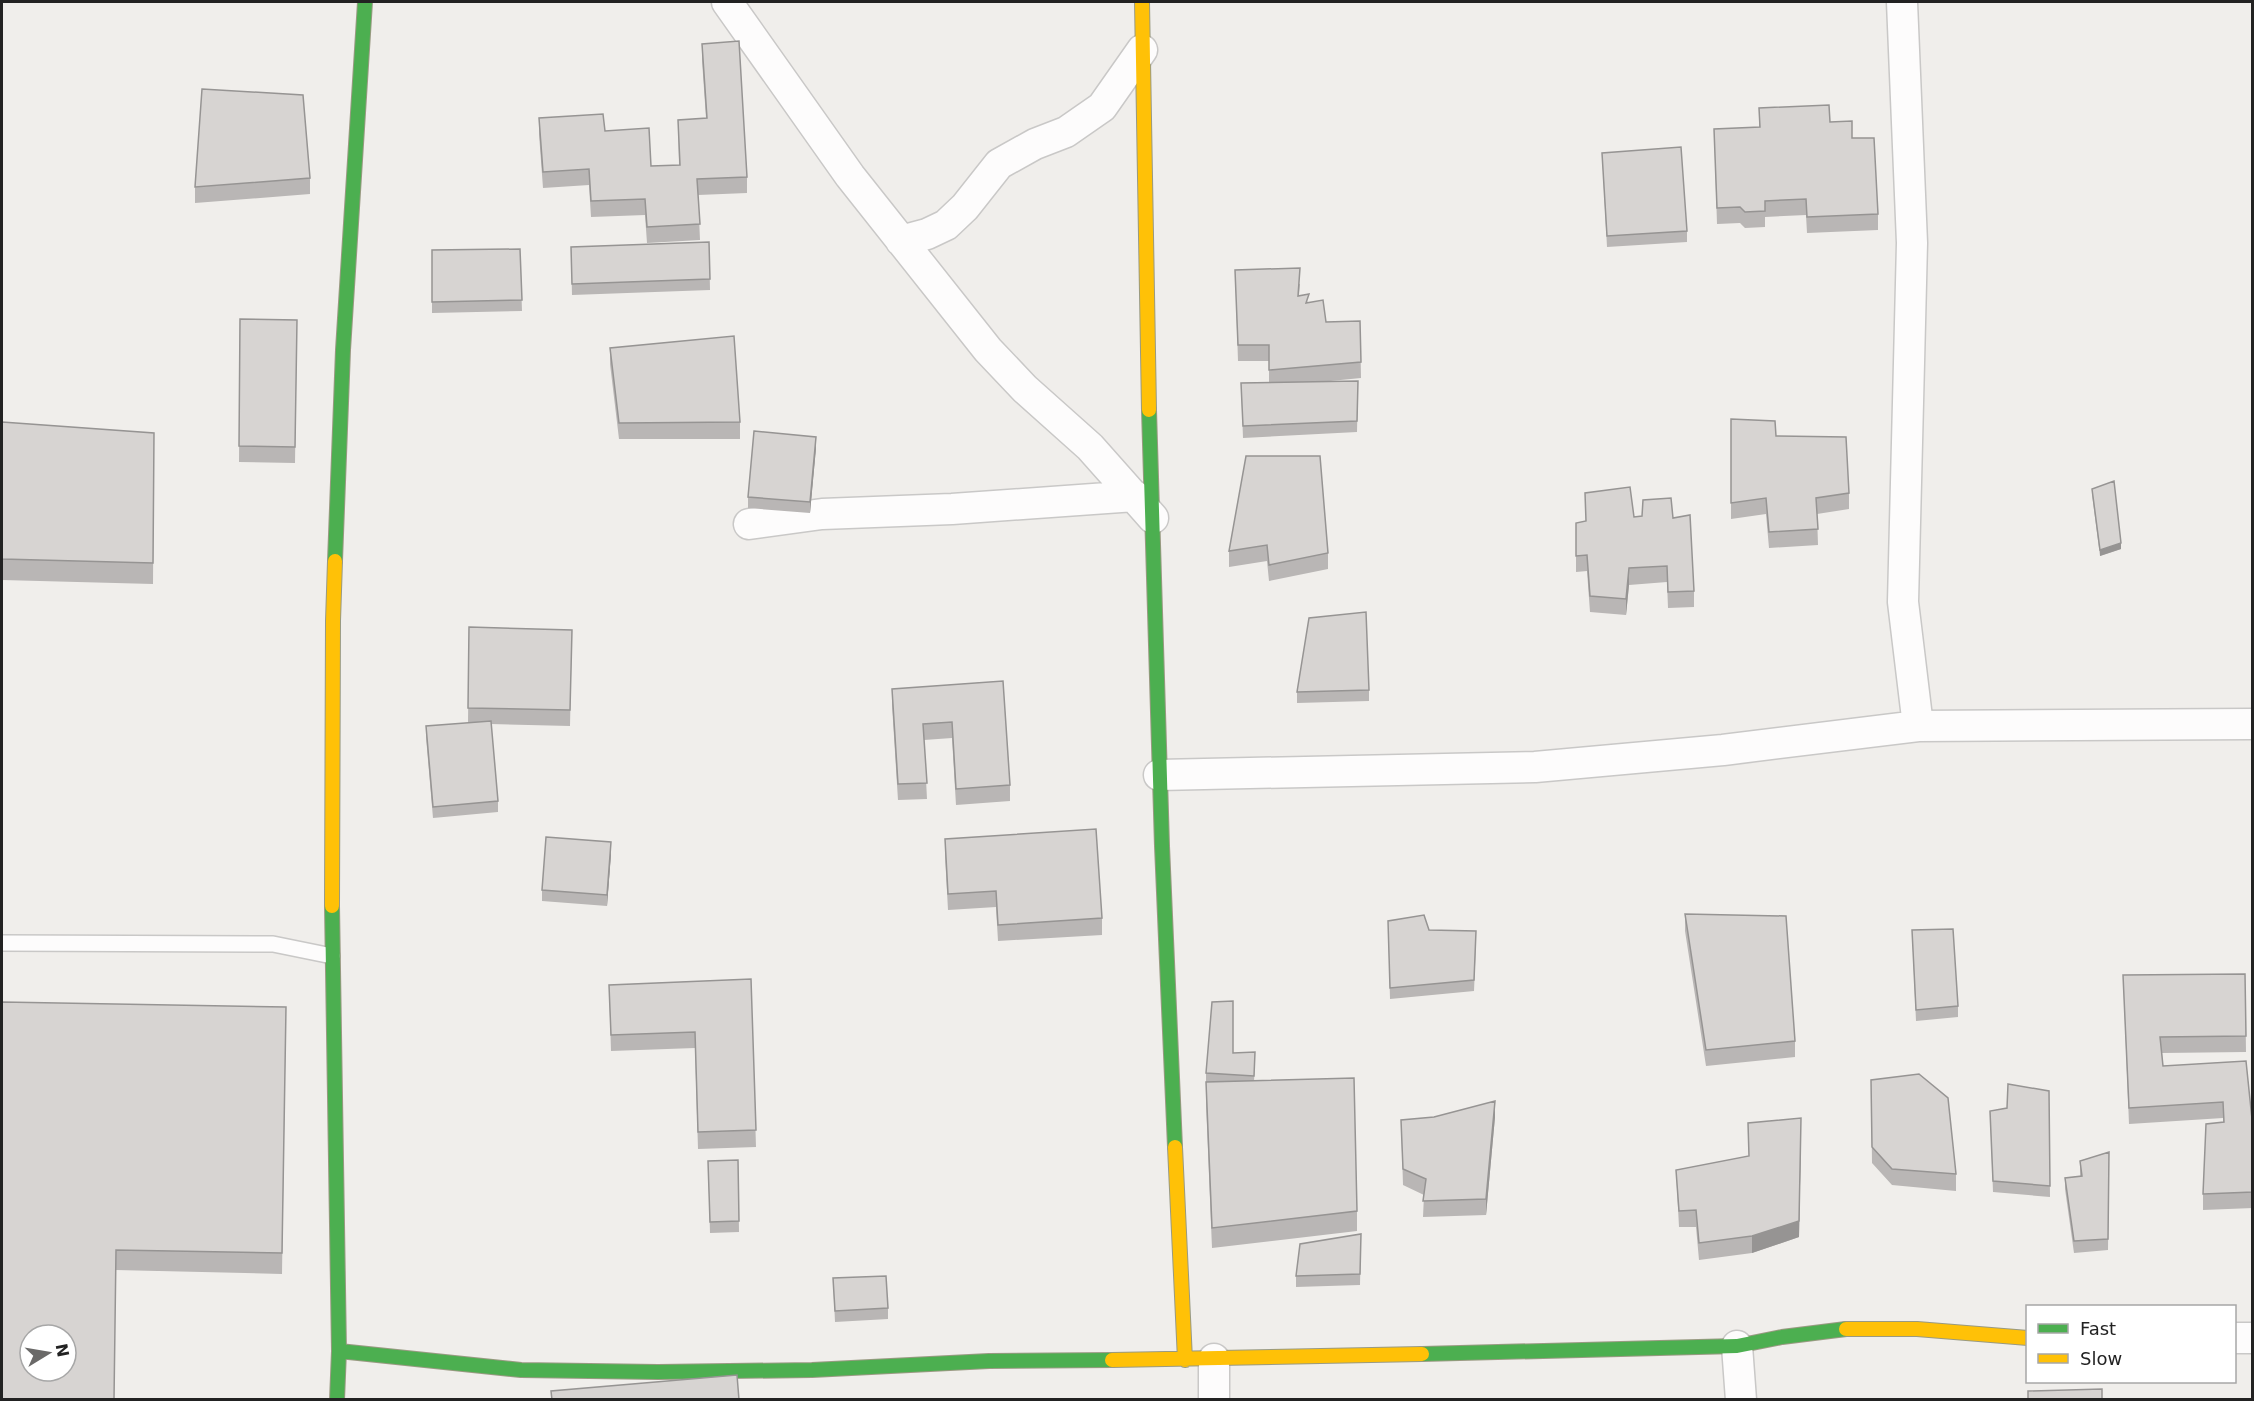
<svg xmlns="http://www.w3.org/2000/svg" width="2254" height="1401" viewBox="0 0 2254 1401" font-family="'DejaVu Sans',sans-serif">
<rect width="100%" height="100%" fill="#f0eeeb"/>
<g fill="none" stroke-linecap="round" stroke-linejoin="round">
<g stroke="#c9c8c7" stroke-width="18">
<path id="lane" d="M2 943 273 944 332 956"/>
</g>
<g stroke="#c9c8c7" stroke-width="33">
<path id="street" d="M727 2 850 176 988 350 1025 389 1090 447 1153 518
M1902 2 1912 243 1903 602 1918 726
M901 241 927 234 946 225 965 207 999 164 1035 144 1066 132 1102 107 1142 50
M749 524 822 514 952 509 1135 496
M1159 775 1535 767 1723 750 1918 726 2252 724
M2234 1338H2252
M1737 1346 1741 1400
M1214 1359V1400"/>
</g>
<g stroke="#999a82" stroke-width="16">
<path id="fast" d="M1149 410 1162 846 1175 1147
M335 561 343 350 365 2
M332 906 339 1351 337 1400
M339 1351 521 1370 658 1372 812 1370 989 1361 1112 1360
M1422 1354 1737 1346 1782 1337 1846 1329"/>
</g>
<g stroke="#999a82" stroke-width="16">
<path id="slow" d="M1142 2 1149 410
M332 906 333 621 335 561
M1175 1147 1185 1360
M1846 1329H1917L2028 1338
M1112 1360 1422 1354"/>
</g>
<use href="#lane" stroke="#fdfcfc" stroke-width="15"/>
<use href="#street" stroke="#fdfcfc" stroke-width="30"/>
<use href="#fast" stroke="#4caf50" stroke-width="14"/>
<use href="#slow" stroke="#ffc107" stroke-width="14"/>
</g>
<path fill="#b9b6b5" d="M702 44 747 177V193L698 195 700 240 647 243 645 215 591 217 589 185 543 188 539 134V118L605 131 651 166 679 165 678 120 706 118 702 60Z
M1759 108 1830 122 1852 138 1878 214V230L1807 233 1806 215 1765 217V227L1745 228 1740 223 1717 224 1714 129 1759 127Z
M1602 153 1687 231V242L1607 247Z
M310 178V194L195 203V187Z
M709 242 710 290 572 295 571 247Z
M520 249 522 311 432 313V250Z
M1235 270 1300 284 1299 295 1309 303 1326 322 1360 321 1361 378 1320 382 1358 381 1357 432 1243 438 1241 383 1269 382V361H1238Z
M240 319 297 320 295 463 239 462Z
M610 348 740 422V439H619L610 364Z
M1731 419 1776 436 1849 493V509L1817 514 1818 545 1769 548 1766 514 1731 519Z
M2 422 154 433 153 584 2 580Z
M816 448 810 513 748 508V497Z
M1320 456 1328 553V569L1269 581 1267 561 1229 567V551Z
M2092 489 2121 549 2100 556 2092 494Z
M1585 493 1634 517 1673 518 1694 591V607L1668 608 1667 582 1629 585 1626 615 1590 612 1587 571 1576 572V523L1586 521Z
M469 627 572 630 570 726 491 724 498 801V812L433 818 426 737V726L468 723Z
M1003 681 1010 785V801L956 805 952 738 924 740 927 799 898 800 892 705V689Z
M1369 690V701L1297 703V692Z
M945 839 1102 918V935L998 941 996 907 948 910 945 855Z
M611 854 607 906 542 901V890Z
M1685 914 1795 1041V1057L1706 1066 1685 931Z
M1388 921 1476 942 1474 991 1390 999Z
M1912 930 1958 1006V1017L1916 1021Z
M2245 974 2246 1052 2162 1053 2163 1066 2246 1061 2253 1129V1208L2203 1210V1194L2223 1122V1118L2129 1124 2123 975Z
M751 979 756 1147 698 1149 695 1048 611 1051 609 985Z
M286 1007 282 1274 116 1270 2 1400Z
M1233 1053 1255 1063 1254 1081 1357 1211V1231L1212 1248 1206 1103V1073Z
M1871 1080 1956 1174V1191L1892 1185 1872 1163Z
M2049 1091 2050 1197 1993 1192 1990 1111 2007 1108Z
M1495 1117 1486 1215 1423 1217 1424 1195 1403 1185 1401 1120Z
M1748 1123 1801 1134 1799 1237 1752 1253 1699 1260 1696 1227H1679L1676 1170 1749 1156Z
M2109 1152 2108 1250 2074 1253 2065 1189V1178L2080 1176V1161Z
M738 1160 739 1232 710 1233 708 1161Z
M1361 1234 1360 1285 1296 1287V1276Z
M833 1278 888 1308V1319L835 1322Z"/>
<path fill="#969493" d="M816 437V448L810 513V502Z
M2121 543V549L2100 556V550Z
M1629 568V585L1626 615V599Z
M611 842V854L607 906V895Z
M1495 1101V1117L1486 1215V1199Z
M1801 1134 1799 1237 1752 1253V1236Z"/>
<path fill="#d7d4d2" stroke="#969493" stroke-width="1.5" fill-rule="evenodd" d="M739 41 747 177 697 179 700 224 647 227 645 199 591 201 589 169 543 172 539 118 603 114 605 131 649 128 651 166 680 165 678 120 707 118 702 44Z
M202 89 303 95 310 178 195 187Z
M1829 105 1830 122 1852 121V138H1874L1878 214 1807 217 1806 199 1765 201V211L1745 212 1740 207 1717 208 1714 129 1760 127 1759 108Z
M1681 147 1687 231 1607 236 1602 153Z
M709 242 710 279 572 284 571 247Z
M520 249 522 300 432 302V250Z
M1300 268 1298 296 1309 294 1306 303 1323 300 1326 322 1360 321 1361 362 1269 370V345H1238L1235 270Z
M240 319 297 320 295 447 239 446Z
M734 336 740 422 619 423 610 348Z
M1358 381 1357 421 1243 426 1241 383Z
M1731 419 1775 421 1776 436 1846 437 1849 493 1816 498 1818 529 1769 532 1766 498 1731 503Z
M2 422 154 433 153 563 2 559Z
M754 431 816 437 810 502 748 497Z
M1246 456H1320L1328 553 1269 565 1267 545 1229 551Z
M2114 481 2121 543 2100 550 2092 489Z
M1630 487 1634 517 1642 516 1643 500 1671 498 1673 518 1690 515 1694 591 1668 592 1667 566 1629 568 1626 599 1590 596 1587 555 1576 556V523L1586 521 1585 493Z
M1366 612 1369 690 1297 692 1309 618Z
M469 627 572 630 570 710 468 708Z
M1003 681 1010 785 956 789 952 722 923 724 927 783 898 784 892 689Z
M491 721 498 801 433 807 426 726Z
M1096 829 1102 918 998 925 996 891 948 894 945 839Z
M546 837 611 842 607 895 542 890Z
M1685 914 1786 916 1795 1041 1706 1050Z
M1424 915 1429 930 1476 931 1474 980 1390 988 1388 921Z
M1953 929 1958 1006 1916 1010 1912 930Z
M2245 974 2246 1036 2160 1037 2163 1066 2246 1061 2253 1129V1192L2203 1194 2206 1124 2224 1122 2223 1102 2129 1108 2123 975Z
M751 979 756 1130 698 1132 695 1032 611 1035 609 985Z
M1233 1001V1053L1255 1052 1254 1076 1206 1073 1212 1002Z
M2 1002 286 1007 282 1253 116 1250 114 1400H2ZM30 1335H66V1371H30Z
M1919 1074 1948 1098 1956 1174 1892 1169 1872 1147 1871 1080Z
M1354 1078 1357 1211 1212 1228 1206 1082Z
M2008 1084 2049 1091 2050 1186 1993 1181 1990 1111 2007 1108Z
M1495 1101 1486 1199 1423 1201 1426 1179 1403 1169 1401 1120 1434 1117Z
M1801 1118 1799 1221 1752 1236 1699 1243 1696 1210 1679 1211 1676 1170 1749 1156 1748 1123Z
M2109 1152 2108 1239 2074 1241 2065 1178 2082 1176 2080 1161Z
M738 1160 739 1221 710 1222 708 1161Z
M1361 1234 1360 1274 1296 1276 1300 1244Z
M886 1276 888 1308 835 1311 833 1278Z
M737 1375 739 1400H552L551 1391Z
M2102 1389V1400H2028V1391Z"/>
<rect width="2254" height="1401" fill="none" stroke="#222222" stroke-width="6"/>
<rect x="2026" y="1305" width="210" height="78" fill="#ffffff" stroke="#a7a7a7" stroke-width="1.5"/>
<rect x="2038" y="1324" width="30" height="9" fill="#4caf50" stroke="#a7a7a7" stroke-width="1.5"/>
<text x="2080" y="1335" font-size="18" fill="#222222">Fast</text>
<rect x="2038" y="1354" width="30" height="9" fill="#ffc107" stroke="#a7a7a7" stroke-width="1.5"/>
<text x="2080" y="1365" font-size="18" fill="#222222">Slow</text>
<g transform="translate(48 1353) rotate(79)"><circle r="28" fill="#ffffff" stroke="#a7a7a7" stroke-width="1.5"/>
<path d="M0-4.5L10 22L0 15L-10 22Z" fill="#6a6968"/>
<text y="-9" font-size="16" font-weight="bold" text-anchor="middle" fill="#222222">N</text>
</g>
</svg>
